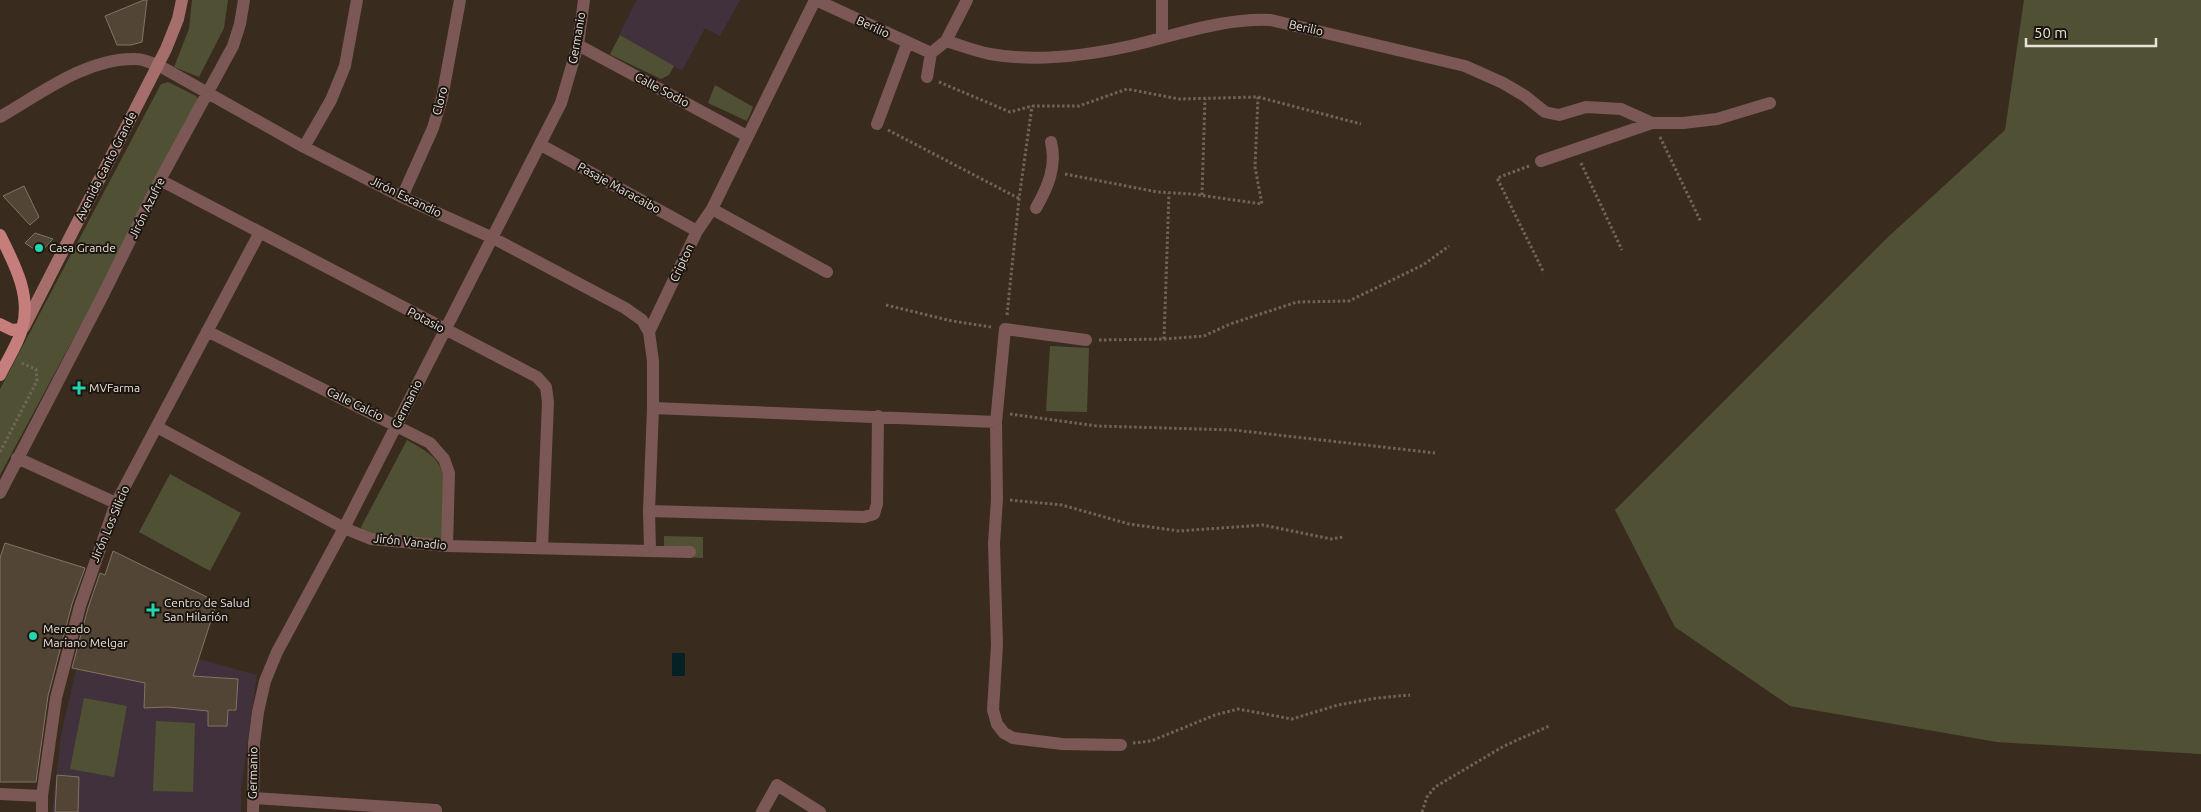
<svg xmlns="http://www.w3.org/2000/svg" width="2201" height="812" viewBox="0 0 2201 812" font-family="Ubuntu,sans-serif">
<rect width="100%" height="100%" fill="#392c1e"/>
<path fill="#40313d" d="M637 0H740L720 36 705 28 682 71 619 35Z
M84 634 199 659 257 675 241 788V812H52L61 735Z"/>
<path fill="#505134" d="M192 0H228L224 28 199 77 174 67 189 29Z
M2024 0H2201V754L1997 742 1790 706 1675 627 1615 510 1887 238 2005 130Z
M620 35 674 66 669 75 661 79 611 55 610 54Z
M168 82 196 96 200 103 0 475V389L161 84Z
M715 85 753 107 747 121 708 103Z
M1050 346 1089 348 1087 412 1046 411Z
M407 440C425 451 438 455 444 477V550L366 535 361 527Z
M170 474 241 513 210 571 139 532Z
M664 536 703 537V558L664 556Z
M84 698 127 706 114 777 70 769Z
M156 721 195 723 193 792 153 791Z"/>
<path fill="#042226" d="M672 653H685V676H672Z"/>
<path fill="#534536" stroke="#837363" d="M144 0H147L142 42 131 45H117L105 16Z
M24 186 39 217 30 225 3 196Z
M35 233 53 239 40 253 25 243Z
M5 543 85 568 72 604 48 696 36 782H0V558Z
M113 551 217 602 193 676 238 679 236 710H228L227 726H208V711L168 707 144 708 145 683 72 668 88 608 100 573 105 575Z
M57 775 79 777 78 812H55Z"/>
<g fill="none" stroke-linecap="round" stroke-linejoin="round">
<path stroke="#716559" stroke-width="3" stroke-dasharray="2.5 2.5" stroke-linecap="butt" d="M939 82 1010 112 1032 106H1079L1127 89 1179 99 1258 97 1361 124
M888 130 1020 199
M1660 137 1701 222
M1581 163 1622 250
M1529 166 1497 178 1544 273
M1065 174 1157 192 1192 194 1262 204 1255 167 1258 97
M1202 195 1205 99
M886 305 952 321 991 327
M1007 315 1019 199 1032 106
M1164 339 1169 193
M1099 340 1164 339 1204 336 1230 324 1297 302 1349 301 1423 265 1449 246
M1010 414 1097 426 1234 430 1435 453
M0 452 37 381 36 369 21 363
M1010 500 1062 505 1129 524 1179 531 1263 525 1331 539 1343 537
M1133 743 1151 741 1215 715 1238 709 1292 719 1338 705 1377 698 1410 695
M1422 812 1427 797 1435 787 1504 746 1549 726"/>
<path stroke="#7b5856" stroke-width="12" d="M816 0 931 53
M1162 38V0
M946 41C960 45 975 51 990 54 1035 62 1085 56 1130 46 1177 35 1222 18 1271 20L1465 66 1503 83 1525 96 1545 112 1559 115 1586 107 1621 109 1652 123
M578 45 747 136
M927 77 931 53 946 41 967 0
M0 117C40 94 88 57 136 59 143 59 151 63 158 65L304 147 402 197 493 238 625 308 642 320 649 332
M877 124 907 44
M541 145 697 231
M304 147 331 100 345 66 357 0
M1541 161 1652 123H1683L1717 119 1770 103
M160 180 537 377 546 387 548 402 542 548
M402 197 433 128 442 98 460 0
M1036 208C1048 187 1057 166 1051 142
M712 209 827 272
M207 331 430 443 444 459 449 473 447 546
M1086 340 1005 329 996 422 997 499 994 544 997 645 993 710 997 724 1004 733 1013 738 1062 744 1121 745
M653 408 996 422
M157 427 344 528 371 539 447 546 690 552
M17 458 116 503
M0 493 103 295 160 180 233 46 240 24 244 0
M649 511 864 517 874 514 877 504 878 416
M650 550 649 511 653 408V361L649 332 697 231 712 209 815 0
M0 794 42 796
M253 798 436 810V812
M42 812V796L56 698 80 606 116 503 260 232
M253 812 254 743 258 712 265 681 277 652 344 528 561 103 578 45 584 0
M762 812 777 785 820 812"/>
<path stroke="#a56e6b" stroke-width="12" d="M24 327 166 49 178 19 182 0"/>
<path stroke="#c57e7b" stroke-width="12" d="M0 235C14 263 32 296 22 329 18 344 7 360 0 375
M0 324 12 330 22 329"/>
</g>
<g fill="#24d5ae" stroke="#1c1610" stroke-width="2">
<circle cx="39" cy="248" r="5"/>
<path d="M76.5 380.5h5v5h5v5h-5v5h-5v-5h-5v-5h5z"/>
<path d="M150.5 602.5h5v5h5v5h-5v5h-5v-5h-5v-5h5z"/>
<circle cx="33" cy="636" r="5"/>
</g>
<g text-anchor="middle" stroke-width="4" stroke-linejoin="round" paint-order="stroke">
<g font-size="12" fill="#eae1d8" stroke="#1c1610">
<text transform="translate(873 27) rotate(25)" y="4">Berilio</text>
<text transform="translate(1306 28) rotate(13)" y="4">Berilio</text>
<text transform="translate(577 38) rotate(-80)" y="4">Germanio</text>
<text transform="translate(662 90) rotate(28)" y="4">Calle Sodio</text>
<text transform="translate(440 101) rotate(-76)" y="4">Cloro</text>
<text transform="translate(106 166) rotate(-63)" y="4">Avenida Canto Grande</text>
<text transform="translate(619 188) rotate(29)" y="4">Pasaje Maracaibo</text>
<text transform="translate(406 197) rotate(26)" y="4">Jirón Escandio</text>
<text transform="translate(147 208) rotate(-64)" y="4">Jirón Azufre</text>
<text transform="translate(682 263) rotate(-65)" y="4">Cripton</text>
<text transform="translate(426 320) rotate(28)" y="4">Potasio</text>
<text transform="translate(355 404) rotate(26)" y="4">Calle Calcio</text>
<text transform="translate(407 404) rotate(-63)" y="4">Germanio</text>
<text transform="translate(110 524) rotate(-67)" y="4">Jirón Los Silicio</text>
<text transform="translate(410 542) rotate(6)" y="4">Jirón Vanadio</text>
<text transform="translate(253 773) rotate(-89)" y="4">Germanio</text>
</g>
<g font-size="12" fill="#eae1d8" stroke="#1c1610" text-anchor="start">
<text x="49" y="252">Casa Grande</text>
<text x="89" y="392">MVFarma</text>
<text x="164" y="607">Centro de Salud<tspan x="164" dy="14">San Hilarión</tspan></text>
<text x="43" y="633">Mercado<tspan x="43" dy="14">Mariano Melgar</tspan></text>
</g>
</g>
<path d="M2026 38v8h130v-8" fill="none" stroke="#eae1d8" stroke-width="2.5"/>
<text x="2034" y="38" font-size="15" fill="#eae1d8" stroke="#1c1610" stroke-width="4" paint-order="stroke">50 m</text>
</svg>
